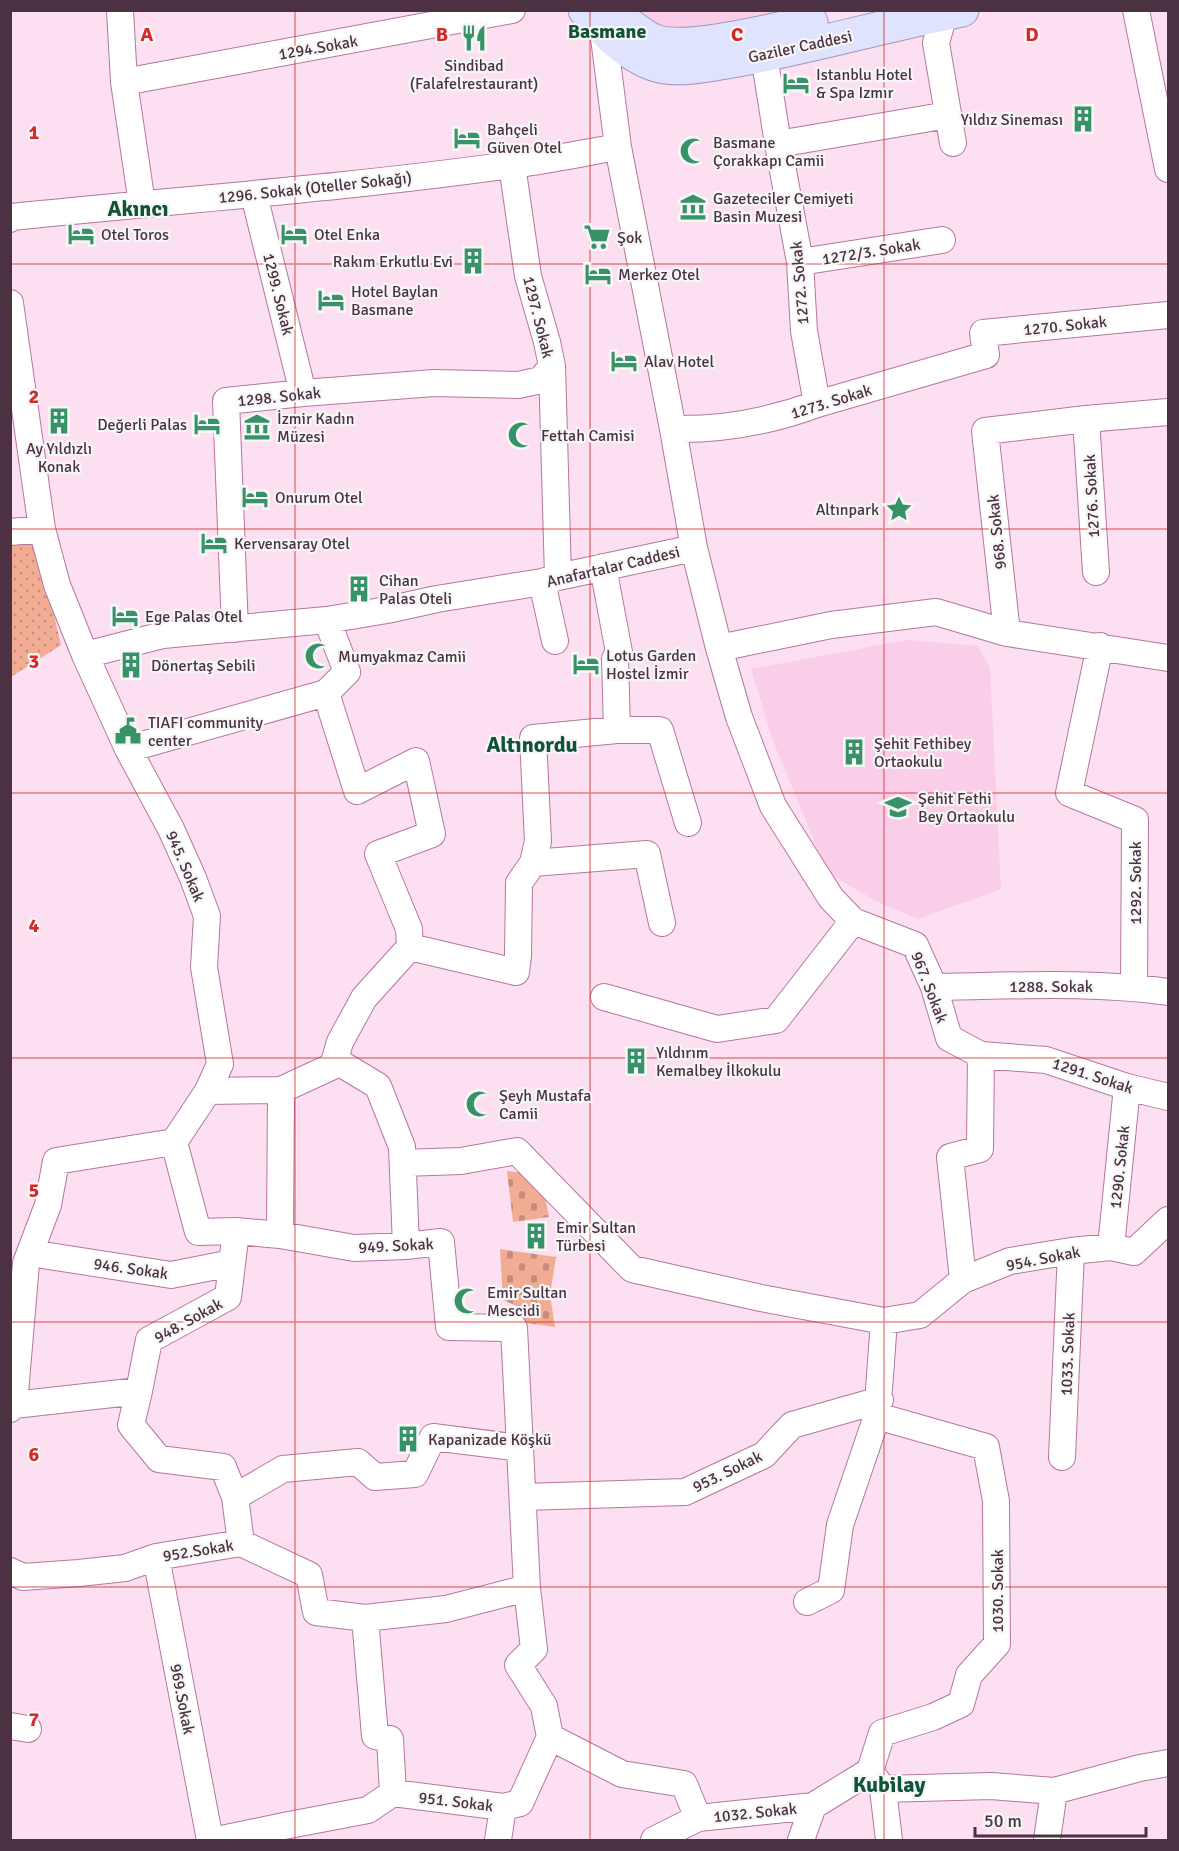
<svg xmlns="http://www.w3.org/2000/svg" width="1179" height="1851" viewBox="0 0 1179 1851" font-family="Signika,sans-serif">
<defs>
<pattern id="grass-dots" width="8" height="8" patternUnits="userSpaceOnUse" patternTransform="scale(1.5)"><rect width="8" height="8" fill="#f1ac93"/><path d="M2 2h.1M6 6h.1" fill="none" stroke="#c58d7a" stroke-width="1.8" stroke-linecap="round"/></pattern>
<pattern id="cemetery-stones" width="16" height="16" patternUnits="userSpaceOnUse" patternTransform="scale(1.5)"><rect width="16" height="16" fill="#f1ac93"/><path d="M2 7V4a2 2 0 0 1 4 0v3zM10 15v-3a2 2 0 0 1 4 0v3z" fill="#c58d7a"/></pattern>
</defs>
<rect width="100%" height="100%" fill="#fce0f1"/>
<path fill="#facde9" d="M637 11H814L692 34 668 29 641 16Z
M907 640 978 646 990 668 1001 889 918 919 874 900 827 872 773 741 751 669Z"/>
<path fill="url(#grass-dots)" d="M36 539 61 645 11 677V542Z"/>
<path fill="url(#cemetery-stones)" d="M507 1171 524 1173 543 1186 549 1217 513 1222Z
M500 1249 556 1257 550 1295 555 1327 526 1323 519 1307 503 1300Z"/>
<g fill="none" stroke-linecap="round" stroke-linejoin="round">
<g stroke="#b5769f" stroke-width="28">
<path id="street" d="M120 10 124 82 142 204
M1136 10 1168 169
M944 14 936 43 953 143
M764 55 778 144 800 262 804 331 817 404
M124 82 512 10
M778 144 948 115
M512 165 528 276 547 342 552 366 558 577
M254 195 303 393
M10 219 12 217C178 200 345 188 510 165 546 161 582 153 618 147
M800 262 942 240
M10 303 42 529 57 585 85 655 128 749 171 829 193 878 207 916 204 967 220 1064 208 1091 174 1142 56 1161 48 1205 26 1263 14 1405 10 1409
M1086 419 1096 572
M673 429C722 430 771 421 817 404L986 355 983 333 1168 315
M10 532 42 529
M694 548 719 648 739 717 773 806 831 898 853 921 915 945 934 987 949 1038 981 1055 980 1149 950 1157 963 1280
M603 567 619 652 615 659 617 730
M542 582 555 641
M235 629 226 401 303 393 434 383 518 385 541 380 552 366
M1007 633 985 431 1086 419 1168 412
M1100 646 1069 793 1135 820 1134 987
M719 648 831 625 936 612 1007 633 1168 658
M85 655 163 635 327 620 387 610 437 599 542 582 558 577 694 548 673 429 618 147 603 30
M326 693 347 672 327 620
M128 749 326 693 357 791 416 761 432 834 378 854 409 929 410 947 364 998 340 1042 333 1066 281 1090 208 1091
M533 863 647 854 662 923
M410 947 516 972 518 956 519 883 533 863 538 841 533 738 617 730H660L688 823
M934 987C1012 986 1091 981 1168 992
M604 997 717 1029 776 1020 853 921
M981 1055 1046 1060 1127 1087 1168 1097
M335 1060 378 1086 402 1147 406 1246
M174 1142 198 1232 236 1231 280 1235 354 1248 406 1246 441 1242 449 1327 514 1328 527 1588 534 1649 518 1665 544 1706 550 1737 520 1803 503 1807 393 1793 368 1810 284 1826 217 1840
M403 1163 461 1161 517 1151 632 1269 761 1298 884 1321 920 1315 963 1280 1010 1261 1071 1251 1111 1247 1134 1252 1168 1220
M280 1235 281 1090
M1111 1247 1127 1087
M30 1253 171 1275 232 1263
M139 1391 131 1425 159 1459 223 1467 235 1497 241 1543
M14 1405 139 1391 149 1340 228 1297 236 1231
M1062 1457 1071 1251
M235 1497 283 1469 358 1462 375 1477 415 1474 433 1437 520 1448
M523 1497 685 1492 764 1455 792 1425 880 1400
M156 1557 210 1840
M10 1571 23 1577 79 1573 125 1568 156 1557 241 1543 309 1575 316 1612 365 1618 446 1609 527 1588
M807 1602 831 1590 840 1525 877 1416
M365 1618 375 1736 390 1739 393 1793
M10 1726 28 1729
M550 1737 622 1774 684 1784 698 1818 813 1806
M870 1771 883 1789 991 1786 1054 1791 1140 1768 1168 1763
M883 1789 889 1840
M498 1840 503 1807
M654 1840 698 1818
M801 1840 813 1806 870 1771 882 1733 933 1717 961 1704 969 1675 997 1644 996 1501 986 1447 877 1416 884 1321
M1047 1840 1054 1791"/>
</g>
<g stroke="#9f98bb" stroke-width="35">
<path id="primary" d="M585 10C604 31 626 54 653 64 679 73 712 64 738 60 813 46 887 25 962 10
M621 18 624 22C633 27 642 35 652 40 682 54 776 29 811 22"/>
</g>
<use href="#street" stroke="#fff" stroke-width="26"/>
<use href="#primary" stroke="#e0e3fd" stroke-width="33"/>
</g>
<path fill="none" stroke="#d62828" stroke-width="1.5" stroke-opacity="0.55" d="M295 10V1840M590 10V1840M884 10V1840M10 264H1168M10 529H1168M10 793H1168M10 1058H1168M10 1322H1168M10 1587H1168"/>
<defs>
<g id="restaurant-bare" transform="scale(2.07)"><path d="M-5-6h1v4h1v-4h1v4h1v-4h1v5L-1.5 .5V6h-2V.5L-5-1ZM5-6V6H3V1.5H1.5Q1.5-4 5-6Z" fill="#379268" stroke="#f6f6f6" stroke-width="2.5" paint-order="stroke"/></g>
<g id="hotel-bare" transform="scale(2.07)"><path d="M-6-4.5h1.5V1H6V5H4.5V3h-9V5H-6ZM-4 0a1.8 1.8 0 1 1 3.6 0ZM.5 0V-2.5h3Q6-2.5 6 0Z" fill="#379268" stroke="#f6f6f6" stroke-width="2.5" paint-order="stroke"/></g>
<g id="building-bare" transform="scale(2.07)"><path d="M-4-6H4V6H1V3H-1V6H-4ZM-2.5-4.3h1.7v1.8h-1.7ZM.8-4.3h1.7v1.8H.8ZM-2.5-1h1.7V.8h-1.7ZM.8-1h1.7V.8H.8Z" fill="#379268" stroke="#f6f6f6" stroke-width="2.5" paint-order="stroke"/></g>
<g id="mosque-bare" transform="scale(2.07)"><path d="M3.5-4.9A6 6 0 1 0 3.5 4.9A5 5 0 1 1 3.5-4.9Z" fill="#379268" stroke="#f6f6f6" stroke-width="2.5" paint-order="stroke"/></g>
<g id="museum-bare" transform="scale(2.07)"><path d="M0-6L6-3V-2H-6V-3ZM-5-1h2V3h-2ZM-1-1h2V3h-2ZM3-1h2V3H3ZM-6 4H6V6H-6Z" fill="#379268" stroke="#f6f6f6" stroke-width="2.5" paint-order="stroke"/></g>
<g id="supermarket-bare" transform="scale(2.07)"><path d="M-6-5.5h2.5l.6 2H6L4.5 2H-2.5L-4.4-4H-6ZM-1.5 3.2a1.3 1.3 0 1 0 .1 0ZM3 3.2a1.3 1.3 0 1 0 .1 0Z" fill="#379268" stroke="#f6f6f6" stroke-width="2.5" paint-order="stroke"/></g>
<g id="sight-bare" transform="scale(2.07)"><path d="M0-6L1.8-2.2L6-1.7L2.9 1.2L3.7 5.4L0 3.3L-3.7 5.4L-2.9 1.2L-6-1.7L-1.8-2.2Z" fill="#379268" stroke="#f6f6f6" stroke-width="2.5" paint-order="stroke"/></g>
<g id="civic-bare" transform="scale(2.07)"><path d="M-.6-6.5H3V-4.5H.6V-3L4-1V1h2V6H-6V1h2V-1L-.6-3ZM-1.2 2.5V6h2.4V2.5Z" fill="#379268" stroke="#f6f6f6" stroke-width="2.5" paint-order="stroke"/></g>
<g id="school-bare" transform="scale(2.07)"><path d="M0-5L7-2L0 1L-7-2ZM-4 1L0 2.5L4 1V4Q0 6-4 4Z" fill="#379268" stroke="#f6f6f6" stroke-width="2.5" paint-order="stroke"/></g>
</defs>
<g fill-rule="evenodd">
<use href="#restaurant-bare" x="474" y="38"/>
<use href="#hotel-bare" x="796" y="83"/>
<use href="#building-bare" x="1083" y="119"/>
<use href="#hotel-bare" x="467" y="138"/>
<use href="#mosque-bare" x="693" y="151"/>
<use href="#museum-bare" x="693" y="207"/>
<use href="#hotel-bare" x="81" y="234"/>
<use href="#hotel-bare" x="294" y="234"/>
<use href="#supermarket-bare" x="597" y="237"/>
<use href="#building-bare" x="473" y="261"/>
<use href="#hotel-bare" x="598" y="274"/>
<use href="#hotel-bare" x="331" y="300"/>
<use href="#hotel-bare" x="624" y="361"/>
<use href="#building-bare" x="59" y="421"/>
<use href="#hotel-bare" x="207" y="424"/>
<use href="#museum-bare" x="257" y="427"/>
<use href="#mosque-bare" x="521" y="435"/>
<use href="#hotel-bare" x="255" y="497"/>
<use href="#sight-bare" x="899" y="509"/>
<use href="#hotel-bare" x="214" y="543"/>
<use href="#building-bare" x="359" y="589"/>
<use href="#hotel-bare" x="125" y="616"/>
<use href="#mosque-bare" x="318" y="656"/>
<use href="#hotel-bare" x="586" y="664"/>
<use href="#building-bare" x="131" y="665"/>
<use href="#civic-bare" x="128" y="731"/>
<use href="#building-bare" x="854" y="752"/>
<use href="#school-bare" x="898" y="807"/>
<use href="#building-bare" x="636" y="1061"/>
<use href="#mosque-bare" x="479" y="1104"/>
<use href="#building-bare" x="536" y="1236"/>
<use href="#mosque-bare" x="467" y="1301"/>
<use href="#building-bare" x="408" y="1439"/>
</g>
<g text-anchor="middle" stroke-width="4.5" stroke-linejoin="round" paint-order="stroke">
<g font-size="16" fill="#4c3143" stroke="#f6f6f6">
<text transform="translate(800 46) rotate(-12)" y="6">Gaziler Caddesi</text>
<text transform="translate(318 47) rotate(-10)" y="6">1294.Sokak</text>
<text transform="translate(315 187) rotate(-6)" y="6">1296. Sokak (Oteller Sokağı)</text>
<text transform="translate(871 251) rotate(-9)" y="6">1272/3. Sokak</text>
<text transform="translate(799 283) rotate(-95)" y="6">1272. Sokak</text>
<text transform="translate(279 294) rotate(76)" y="6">1299. Sokak</text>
<text transform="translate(539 317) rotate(76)" y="6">1297. Sokak</text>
<text transform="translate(1065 325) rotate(-6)" y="6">1270. Sokak</text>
<text transform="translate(279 396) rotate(-6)" y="6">1298. Sokak</text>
<text transform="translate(831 401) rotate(-17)" y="6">1273. Sokak</text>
<text transform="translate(1091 496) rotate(-93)" y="6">1276. Sokak</text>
<text transform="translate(996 532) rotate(-96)" y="6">968. Sokak</text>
<text transform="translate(613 566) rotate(-13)" y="6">Anafartalar Caddesi</text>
<text transform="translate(186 866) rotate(67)" y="6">945. Sokak</text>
<text transform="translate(1135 883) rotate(-90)" y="6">1292. Sokak</text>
<text x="1051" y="992">1288. Sokak</text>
<text transform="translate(930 987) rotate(69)" y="6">967. Sokak</text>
<text transform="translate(1093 1075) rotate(18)" y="6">1291. Sokak</text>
<text transform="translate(1119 1167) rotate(-84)" y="6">1290. Sokak</text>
<text transform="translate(396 1245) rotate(-3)" y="6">949. Sokak</text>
<text transform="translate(1043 1258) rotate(-11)" y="6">954. Sokak</text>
<text transform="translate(131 1268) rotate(8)" y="6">946. Sokak</text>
<text transform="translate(188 1320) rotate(-29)" y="6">948. Sokak</text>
<text transform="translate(1067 1354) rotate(-88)" y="6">1033. Sokak</text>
<text transform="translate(727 1471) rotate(-26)" y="6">953. Sokak</text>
<text transform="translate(198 1550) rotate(-9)" y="6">952.Sokak</text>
<text transform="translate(997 1591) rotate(-90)" y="6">1030. Sokak</text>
<text transform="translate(183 1699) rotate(79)" y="6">969.Sokak</text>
<text transform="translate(456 1801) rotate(7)" y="6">951. Sokak</text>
<text transform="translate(755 1812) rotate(-6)" y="6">1032. Sokak</text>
</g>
<g font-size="16" fill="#4c3143" stroke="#f6f6f6" text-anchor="start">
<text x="474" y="71" text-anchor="middle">Sindibad<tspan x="474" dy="18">(Falafelrestaurant)</tspan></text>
<text x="816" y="80">Istanblu Hotel<tspan x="816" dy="18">&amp; Spa Izmır</tspan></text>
<text x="1063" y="125" text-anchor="end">Yıldız Sineması</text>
<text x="487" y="135">Bahçeli<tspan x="487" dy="18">Güven Otel</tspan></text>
<text x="713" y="148">Basmane<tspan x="713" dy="18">Çorakkapı Camii</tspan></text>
<text x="713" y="204">Gazeteciler Cemiyeti<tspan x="713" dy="18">Basin Muzesi</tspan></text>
<text x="101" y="240">Otel Toros</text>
<text x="314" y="240">Otel Enka</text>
<text x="617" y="243">Şok</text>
<text x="453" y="267" text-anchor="end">Rakım Erkutlu Evi</text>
<text x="618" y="280">Merkez Otel</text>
<text x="351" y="297">Hotel Baylan<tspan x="351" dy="18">Basmane</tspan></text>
<text x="644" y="367">Alav Hotel</text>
<text x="277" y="424">İzmir Kadın<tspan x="277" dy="18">Müzesi</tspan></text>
<text x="187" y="430" text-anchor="end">Değerli Palas</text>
<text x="541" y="441">Fettah Camisi</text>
<text x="59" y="454" text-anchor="middle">Ay Yıldızlı<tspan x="59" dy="18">Konak</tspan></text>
<text x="275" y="503">Onurum Otel</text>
<text x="879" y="515" text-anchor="end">Altınpark</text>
<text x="234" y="549">Kervensaray Otel</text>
<text x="379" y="586">Cihan<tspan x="379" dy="18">Palas Oteli</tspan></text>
<text x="145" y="622">Ege Palas Otel</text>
<text x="606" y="661">Lotus Garden<tspan x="606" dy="18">Hostel İzmir</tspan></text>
<text x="338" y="662">Mumyakmaz Camii</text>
<text x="151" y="671">Dönertaş Sebili</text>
<text x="148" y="728">TIAFI community<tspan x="148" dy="18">center</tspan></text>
<text x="874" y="749">Şehit Fethibey<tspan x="874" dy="18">Ortaokulu</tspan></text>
<text x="918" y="804">Şehit Fethi<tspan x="918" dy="18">Bey Ortaokulu</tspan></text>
<text x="656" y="1058">Yıldırım<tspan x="656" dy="18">Kemalbey İlkokulu</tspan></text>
<text x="499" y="1101">Şeyh Mustafa<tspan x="499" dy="18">Camii</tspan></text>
<text x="556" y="1233">Emir Sultan<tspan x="556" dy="18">Türbesi</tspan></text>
<text x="487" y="1298">Emir Sultan<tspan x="487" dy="18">Mescidi</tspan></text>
<text x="428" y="1445">Kapanizade Köşkü</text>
</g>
<g font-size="20" font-weight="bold" fill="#115338" stroke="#f6f6f6">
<text x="607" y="38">Basmane</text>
</g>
<g font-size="22" font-weight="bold" fill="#115338" stroke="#f6f6f6">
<text x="138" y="216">Akıncı</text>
<text x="532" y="752">Altınordu</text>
<text x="889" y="1792">Kubilay</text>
</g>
</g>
<g font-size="20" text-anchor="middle" font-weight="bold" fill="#d62828" stroke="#f6f6f6" stroke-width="4.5" stroke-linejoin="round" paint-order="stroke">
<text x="147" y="41">A</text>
<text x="442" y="41">B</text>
<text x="737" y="41">C</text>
<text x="1032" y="41">D</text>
<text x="34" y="139">1</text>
<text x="34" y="403">2</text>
<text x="34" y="668">3</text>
<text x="34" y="932">4</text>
<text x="34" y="1197">5</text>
<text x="34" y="1461">6</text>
<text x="34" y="1726">7</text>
</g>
<rect width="1179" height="1851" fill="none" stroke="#4c3143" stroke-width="24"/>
<path d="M975 1827v9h171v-9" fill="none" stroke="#4c3143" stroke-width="3"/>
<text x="984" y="1827" font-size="18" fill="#4c3143" stroke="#f6f6f6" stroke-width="4.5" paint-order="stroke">50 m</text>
</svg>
